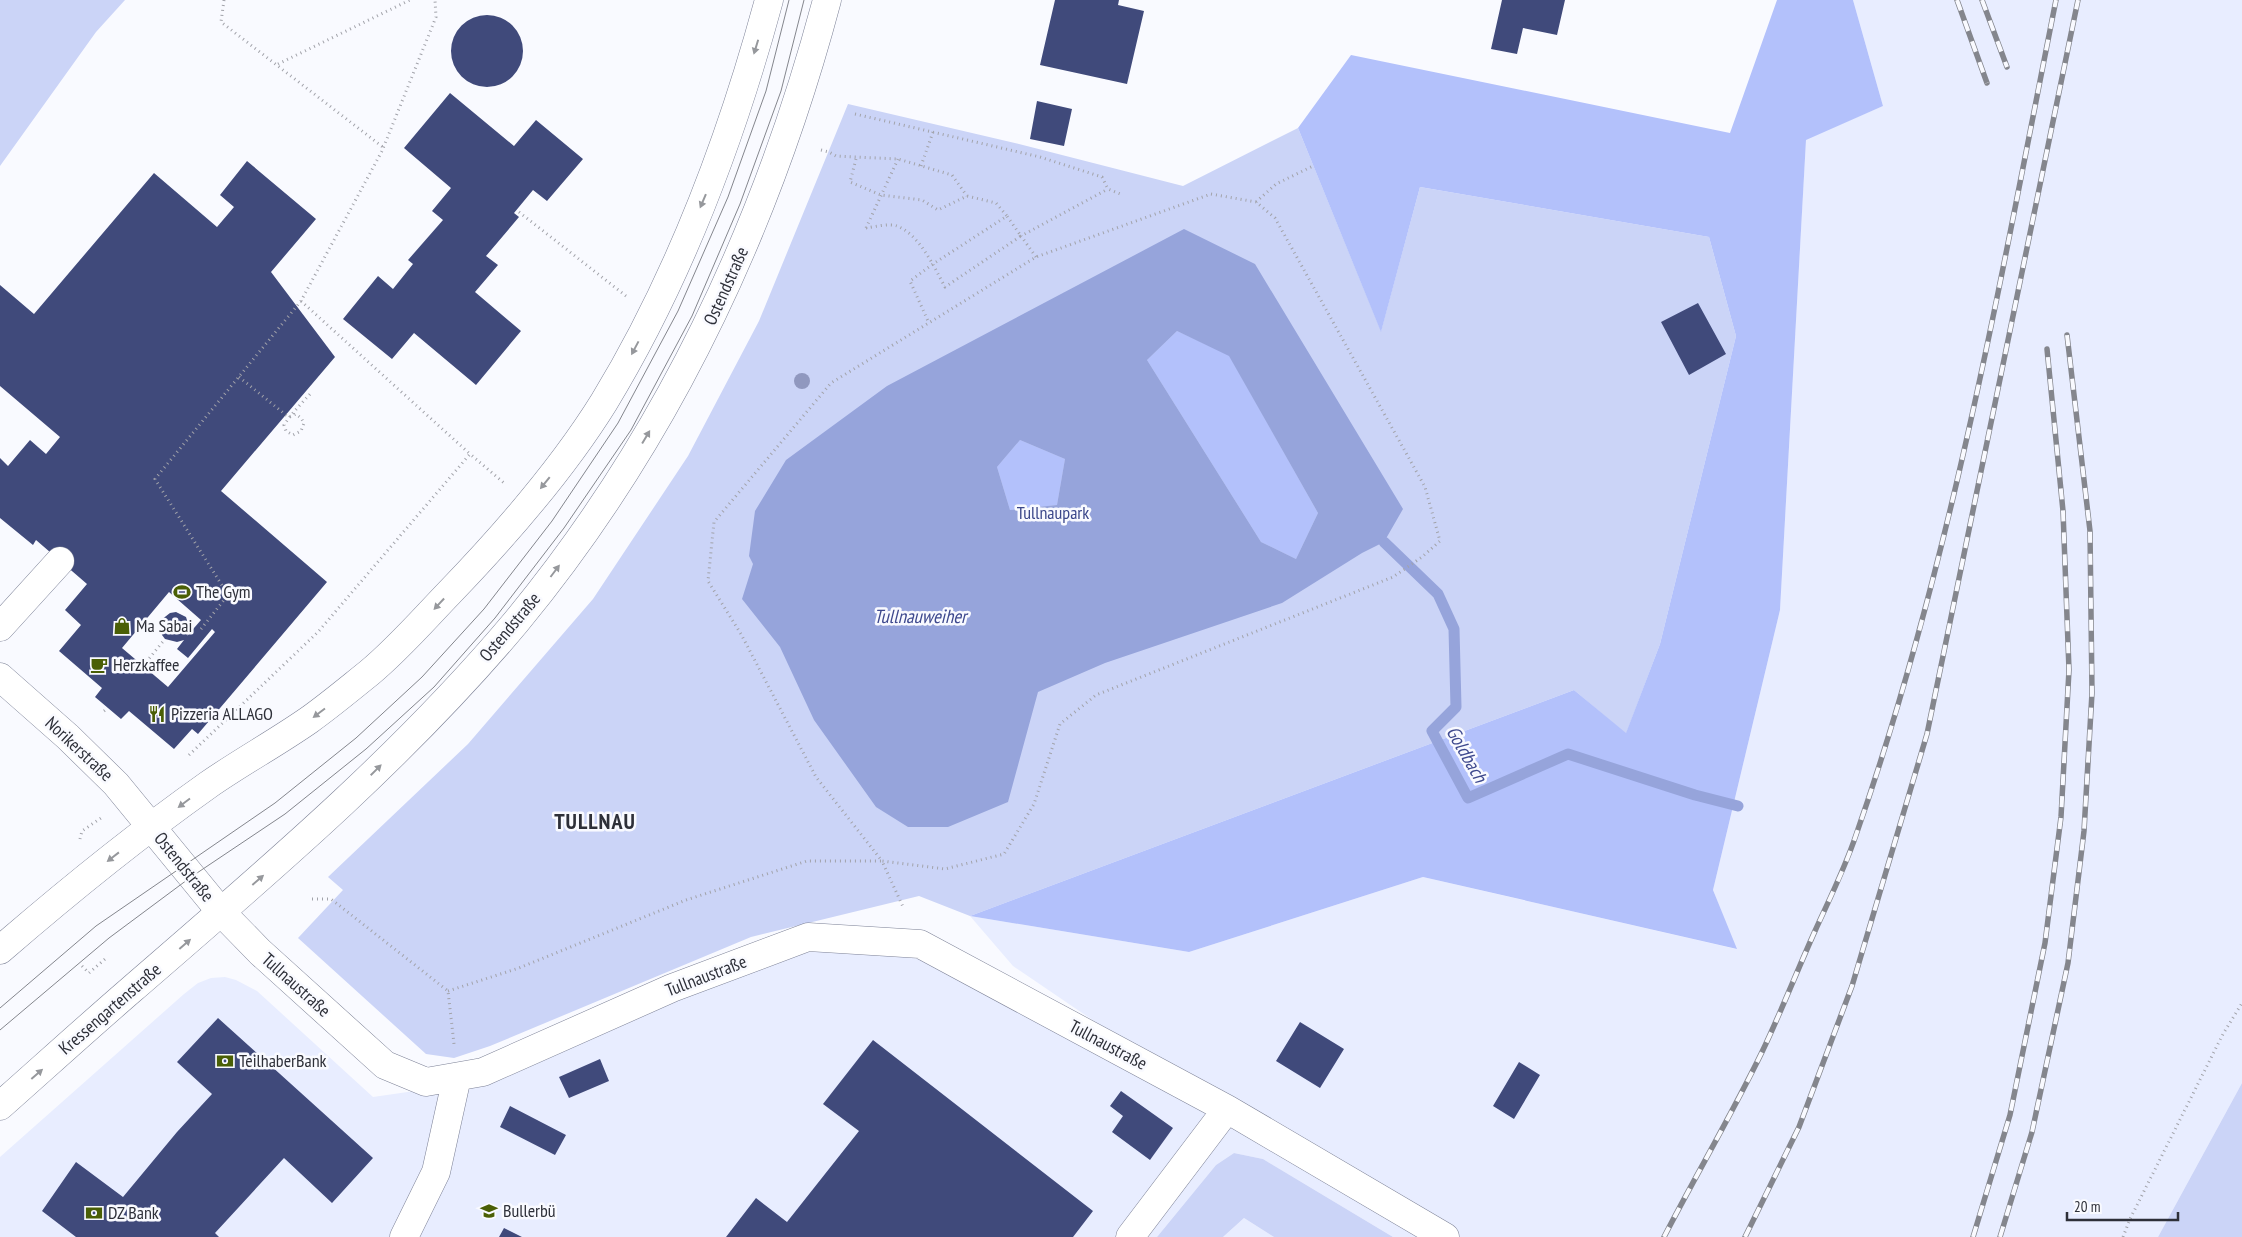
<svg xmlns="http://www.w3.org/2000/svg" width="2242" height="1237" viewBox="0 0 2242 1237" font-family="'PT Sans Narrow',sans-serif">
<rect width="100%" height="100%" fill="#f9faff"/>
<path fill="#e8edff" d="M1853 0H2242V1083L2158 1237H1393L1263 1159 1234 1153 1216 1165 1157 1237H0V1157L184 994 198 983 211 978 225 977 236 980 257 991 373 1097 484 1081 750 969 802 953 830 950 894 954 931 962 965 977 1131 1073 1144 1055 1013 966 970 916 1189 952 1423 877 1736 949 1713 890 1780 610 1806 139 1883 106Z
M1244 1218 1274 1237H1223Z"/>
<path fill="#cbd4f7" d="M0 0H125L96 32 0 166Z
M848 104 1019 144 1183 186 1298 128 1381 331 1420 187 1709 237 1736 336 1660 644 1626 734 1574 690 970 916 919 896 751 937 490 1046 454 1058 426 1054 298 938 343 890 328 877 468 744 593 599 688 456 759 321Z
M2242 1083V1237H2158Z
M1234 1153 1263 1159 1393 1237H1274L1244 1218 1223 1237H1157L1216 1165Z"/>
<path fill="#b3c1fb" d="M1777 0H1853L1883 106 1806 140 1780 610 1713 890 1737 949 1423 877 1189 952 970 916 1574 690 1626 733 1660 644 1736 336 1709 237 1420 187 1381 332 1298 128 1351 55 1730 133Z
M1177 331 1229 355 1318 513 1296 559 1261 542 1147 360Z
M1020 440 1065 459 1057 505 1010 510 997 467Z"/>
<path fill="#96a4db" fill-rule="evenodd" d="M1184 229 1255 264 1403 509 1384 542 1362 553 1282 603 1105 663 1038 692 1008 802 948 827H908L876 807 814 720 780 647 742 599 753 564 749 556 755 511 786 460 887 386ZM1177 331 1229 356 1318 513 1296 559 1261 542 1147 360ZM1020 440 1065 459 1057 505 1010 510 997 467Z"/>
<g fill="none" stroke-linecap="round" stroke-linejoin="round">
<path stroke="#96a4db" stroke-width="11" d="M1384 542 1438 594 1454 629 1456 707 1432 731 1468 798 1568 754 1695 795 1738 806"/>
</g>
<path fill="#404a7b" fill-rule="evenodd" d="M1055 0H1119L1118 5 1144 11 1127 84 1040 65Z
M1502 0H1565L1557 35 1523 28 1517 54 1491 49Z
M451 51a36 36 0 1 1 72 0a36 36 0 1 1-72 0Z
M450 93 514 146 536 120 583 159 547 201 533 190 514 213 519 217 486 256 498 265 475 292 521 331 476 385 414 333 392 359 343 319 378 276 393 289 413 264 408 260 443 220 432 211 451 188 404 148Z
M1037 101 1072 109 1064 146 1030 139Z
M247 161 316 219 271 272 335 357 221 491 327 582 198 734 192 729 174 749 129 711 121 719 95 697 102 688 59 651 81 625 65 610 87 584 36 540 33 545 0 518V458L8 466 30 440 46 454 60 437 0 386V285L34 314 154 173 217 227 234 207 220 195ZM169 592 201 620 187 636 190 630 186 617 176 612 170 613 161 620 160 625 162 635 165 639 177 642 184 640 177 649 188 658 212 629 215 632 168 687 122 648Z
M1698 303 1726 354 1689 375 1661 322Z
M218 1018 373 1158 332 1203 284 1158 215 1233 219 1237H76L42 1211 76 1162 123 1197 177 1132 212 1094 177 1062Z
M1300 1022 1344 1049 1320 1088 1276 1061Z
M873 1040 1093 1211 1073 1237H726L756 1198 787 1222 859 1131 823 1104Z
M600 1059 609 1081 569 1098 559 1077Z
M1519 1062 1540 1075 1514 1119 1493 1106Z
M1121 1091 1173 1128 1150 1160 1112 1132 1123 1116 1110 1106Z
M510 1106 566 1135 555 1155 500 1127Z
M504 1228 522 1237H499Z"/>
<g fill="none" stroke-linecap="round" stroke-linejoin="round">
<g stroke="#7d8297" stroke-width="29">
<path id="minor" d="M0 627 60 561
M0 677 68 737 116 784 221 912 260 952 385 1065 426 1082 483 1072 672 988 808 937 920 944 1227 1109 1445 1237
M404 1237 436 1172 457 1077
M1130 1237 1227 1109"/>
</g>
<g stroke="#7d8297" stroke-width="29">
<path id="major" d="M0 950C67 892 136 836 208 785 241 762 276 743 309 720 330 705 349 689 369 673 398 649 423 620 449 593 503 537 563 468 604 402 680 277 731 140 769 0
M0 1106C44 1067 88 1027 132 989 266 873 402 758 516 622 668 438 766 229 827 0"/>
</g>
<path stroke="#a2a3aa" stroke-width="3" stroke-dasharray="1 4" stroke-linecap="butt" d="M224 0 221 22 384 148
M278 64 410 0
M855 114 1040 157 1102 177 1108 189 1123 195
M821 150 829 152 836 156 898 159 952 175 967 196
M856 159 850 182 881 195 922 200 938 210 967 196 996 203 1007 216
M921 166 933 132
M1211 194 1256 202 1275 218 1425 487 1440 541 1422 557 1393 577 1096 695 1060 724 1034 804 1004 854 945 869 882 861 816 777 741 634 708 581 714 522 831 383 1036 257Z
M1256 202 1276 184 1313 166
M519 212 626 296
M866 228C874 227 889 223 897 226 920 235 934 267 945 287L1021 236 1007 216 933 264 910 281 928 321
M866 228 898 159
M1036 257 1021 236 1108 189
M301 301 470 454
M239 377 286 415 289 417 296 414 301 418 304 423 301 431 293 435 286 431 284 425C292 413 302 403 311 393
M201 629 228 595 155 479 301 301 382 151 436 17 435 0
M143 666 165 639
M104 711 108 708
M189 755 318 632 470 454 504 483
M80 839 82 831 101 818
M312 899H331L448 991 454 1044
M82 966 89 973 105 959
M448 991 519 968 686 900 807 861H882L904 909
M2123 1237 2130 1219 2223 1034 2242 1003"/>
<use href="#minor" stroke="#fff" stroke-width="28"/>
<use href="#major" stroke="#fff" stroke-width="28"/>
<path stroke="#84868d" stroke-width="1" d="M0 1008 96 926 275 803 356 738 422 677 484 609 552 521 618 423 678 311 728 197 766 91 789 0
M0 1030 109 938 191 877 285 814 366 749 434 687 495 618 564 528 631 430 692 316 740 204 781 91 804 0"/>
<g stroke="#84868d" stroke-width="5.5">
<path id="rail" d="M1957 0 1987 83
M1982 0 2007 67
M1664 1237C1696 1175 1732 1114 1762 1052 1781 1012 1797 971 1815 931 1829 900 1845 868 1856 835 1951 564 2000 281 2056 0
M1745 1237 1799 1127 1852 986 1927 734 2078 0
M1973 1237 2010 1115 2045 943 2061 817 2069 670 2063 511 2047 349
M2000 1237 2032 1132 2068 963 2084 831 2092 693 2090 531 2067 335"/>
</g>
<use href="#rail" stroke="#f9faff" stroke-width="4" stroke-dasharray="11" stroke-linecap="butt"/>
</g>
<circle fill="#9098bf" cx="802" cy="381" r="8"/>
<defs><path id="oneway-solid" d="M-6-.8H1V-3.2L6.5 0L1 3.2V.8H-6Z" transform="scale(1.25)"/></defs>
<g fill="#96989c">
<use href="#oneway-solid" transform="translate(756 47) rotate(107)"/>
<use href="#oneway-solid" transform="translate(703 201) rotate(113)"/>
<use href="#oneway-solid" transform="translate(635 348) rotate(118)"/>
<use href="#oneway-solid" transform="translate(646 437) rotate(-59)"/>
<use href="#oneway-solid" transform="translate(545 483) rotate(129)"/>
<use href="#oneway-solid" transform="translate(555 571) rotate(-53)"/>
<use href="#oneway-solid" transform="translate(439 604) rotate(133)"/>
<use href="#oneway-solid" transform="translate(319 713) rotate(143)"/>
<use href="#oneway-solid" transform="translate(376 770) rotate(-45)"/>
<use href="#oneway-solid" transform="translate(184 803) rotate(143)"/>
<use href="#oneway-solid" transform="translate(113 857) rotate(142)"/>
<use href="#oneway-solid" transform="translate(258 880) rotate(-41)"/>
<use href="#oneway-solid" transform="translate(185 944) rotate(-41)"/>
<use href="#oneway-solid" transform="translate(37 1074) rotate(-41)"/>
</g>
<defs>
<g id="stadium-bare" transform="scale(1.35)"><path d="M0-5a6.5 5 0 1 0 0 10a6.5 5 0 1 0 0-10ZM-3.5-1.8h7v3.6h-7Z" fill="#4a5f06" stroke="#f9faff" stroke-width="2.5" paint-order="stroke"/></g>
<g id="shop-bare" transform="scale(1.35)"><path d="M-5-2.5h2.3a2.7 3.5 0 0 1 5.4 0H5L5.5 6h-11ZM-1.5-2.5h3a1.5 2.3 0 0 0-3 0Z" fill="#4a5f06" stroke="#f9faff" stroke-width="2.5" paint-order="stroke"/></g>
<g id="cafe-bare" transform="scale(1.35)"><path d="M-5.5-4.5H6V0H3Q3 3.5 0 3.5H-2.5Q-5.5 3.5-5.5 0ZM3-3.2v2h1.7v-2ZM-6 4.5H4V6H-6Z" fill="#4a5f06" stroke="#f9faff" stroke-width="2.5" paint-order="stroke"/></g>
<g id="restaurant-bare" transform="scale(1.35)"><path d="M-5-6h1v4h1v-4h1v4h1v-4h1v5L-1.5 .5V6h-2V.5L-5-1ZM5-6V6H3V1.5H1.5Q1.5-4 5-6Z" fill="#4a5f06" stroke="#f9faff" stroke-width="2.5" paint-order="stroke"/></g>
<g id="bank-bare" transform="scale(1.35)"><path d="M-6-4H6V4H-6ZM0-2.3a2.3 2.3 0 1 0 0 4.6a2.3 2.3 0 1 0 0-4.6Z" fill="#4a5f06" stroke="#f9faff" stroke-width="2.5" paint-order="stroke"/></g>
<g id="school-bare" transform="scale(1.35)"><path d="M0-5L7-2L0 1L-7-2ZM-4 1L0 2.5L4 1V4Q0 6-4 4Z" fill="#4a5f06" stroke="#f9faff" stroke-width="2.5" paint-order="stroke"/></g>
</defs>
<g fill-rule="evenodd">
<use href="#stadium-bare" x="182" y="592"/>
<use href="#shop-bare" x="122" y="626"/>
<use href="#cafe-bare" x="99" y="665"/>
<use href="#restaurant-bare" x="157" y="714"/>
<use href="#bank-bare" x="225" y="1061"/>
<use href="#school-bare" x="489" y="1211"/>
<use href="#bank-bare" x="94" y="1213"/>
</g>
<g text-anchor="middle" stroke-width="5" stroke-linejoin="round" paint-order="stroke">
<g font-size="18" fill="#2e3039" stroke="#f9faff">
<text transform="translate(726 286) rotate(-66)" y="6">Ostendstraße</text>
<text transform="translate(510 627) rotate(-50)" y="6">Ostendstraße</text>
<text transform="translate(79 749) rotate(43)" y="6">Norikerstraße</text>
<text transform="translate(184 867) rotate(51)" y="6">Ostendstraße</text>
<text transform="translate(706 976) rotate(-21)" y="6">Tullnaustraße</text>
<text transform="translate(296 985) rotate(42)" y="6">Tullnaustraße</text>
<text transform="translate(110 1009) rotate(-41)" y="6">Kressengartenstraße</text>
<text transform="translate(1108 1045) rotate(28)" y="6">Tullnaustraße</text>
</g>
<g font-size="18" fill="#3b478a" stroke="#f9faff">
<text x="1053" y="519">Tullnaupark</text>
</g>
<g font-size="18" fill="#2e3039" stroke="#f9faff" text-anchor="start">
<text x="196" y="598">The Gym</text>
<text x="136" y="632">Ma Sabai</text>
<text x="113" y="671">Herzkaffee</text>
<text x="171" y="720">Pizzeria ALLAGO</text>
<text x="239" y="1067">TeilhaberBank</text>
<text x="503" y="1217">Bullerbü</text>
<text x="108" y="1219">DZ Bank</text>
</g>
<g font-size="19" font-style="italic" fill="#3e498e" stroke="#f9faff">
<text x="920" y="623">Tullnauweiher</text>
<text transform="translate(1467 754) rotate(60)" y="7">Goldbach</text>
</g>
<g font-size="22" font-weight="bold" letter-spacing="1" fill="#2e3039" stroke="#f9faff">
<text x="595" y="829">TULLNAU</text>
</g>
</g>
<path d="M2067 1212v8h111v-8" fill="none" stroke="#2e3039" stroke-width="2.5"/>
<text x="2074" y="1212" font-size="15" fill="#2e3039" stroke="#f9faff" stroke-width="4" paint-order="stroke">20 m</text>
</svg>
